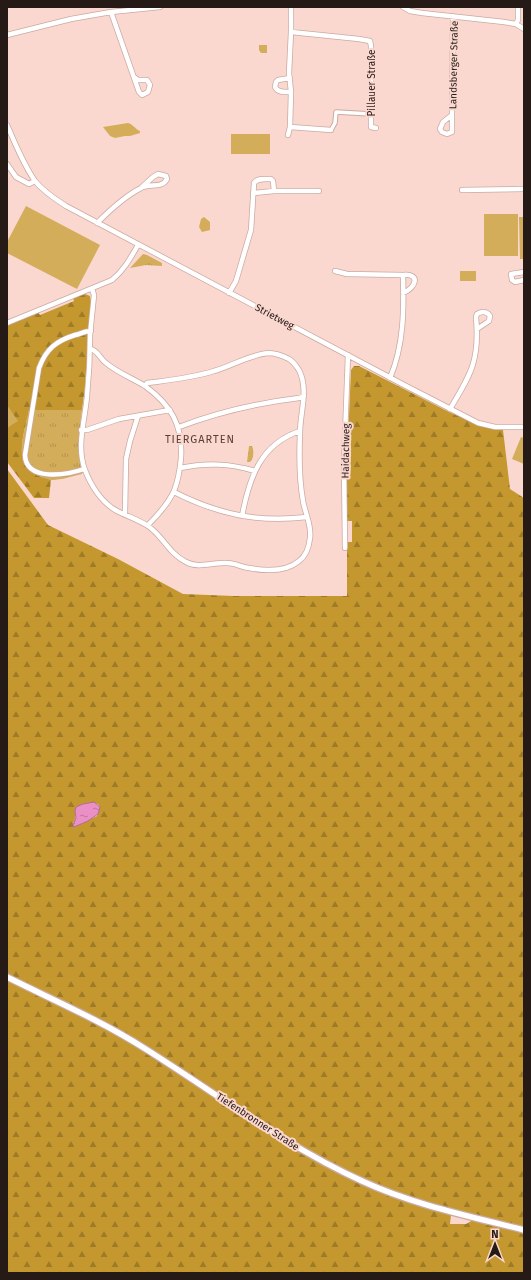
<svg xmlns="http://www.w3.org/2000/svg" width="531" height="1280" viewBox="0 0 531 1280" font-family="'Fira Sans',sans-serif">
<defs>
<pattern id="grass-tufts" width="24" height="20" patternUnits="userSpaceOnUse"><rect width="24" height="20" fill="#d3ad5a"/><path d="M3 7l-1-3M5 7V3M7 7l1-3M15 17l-1-3M17 17v-4M19 17l1-3" fill="none" stroke="#b5944e"/></pattern>
<pattern id="forest-firs" width="22" height="20" patternUnits="userSpaceOnUse"><rect width="22" height="20" fill="#c4982f"/><path d="M5 1l3.5 6h-7zM16 11l3.5 6h-7z" fill="#9f7b27"/></pattern>
<pattern id="wetland-marsh" width="20" height="14" patternUnits="userSpaceOnUse"><rect width="20" height="14" fill="#d3ad5a"/><path d="M1 5h8M5 5V1M11 12h8M15 12V8" fill="none" stroke="#b5944e"/></pattern>
<pattern id="water-ripples" width="26" height="14" patternUnits="userSpaceOnUse"><rect width="26" height="14" fill="#eb90c7"/><path d="M2 4q2-2 4 0t4 0M15 11q2-2 4 0t4 0" fill="none" stroke="#be75a1"/></pattern>
</defs>
<rect width="100%" height="100%" fill="#fad8cf"/>
<path fill="url(#grass-tufts)" d="M143 254 147 255 162 263V266L146 265 130 268Z
M29 410H82C79 431 78 452 82 474 73 476 61 480 52 480 48 480 43 477 40 476 11 467 25 431 29 410Z"/>
<path fill="url(#forest-firs)" fill-rule="evenodd" d="M85 294 90 296 91 302 85 387 82 410H29C26 426 15 456 28 469 34 476 43 477 51 480L49 498H34L7 462V326L37 311 40 315 74 301 73 298Z
M354 366H359L449 412 481 426 503 430 510 489 524 498V1273H7V469L48 525 118 559 183 594 234 596H347V542H352V521H347V462L351 370ZM91 803 98 804 100 807 97 816 74 827 73 823C77 818 74 813 76 807L83 804ZM451 1215 473 1220 466 1224H450Z"/>
<path fill="url(#wetland-marsh)" d="M249 446H252C254 450 254 459 250 462H247Z"/>
<path fill="#d3ad5a" d="M259 45H267V53H261L259 50Z
M128 123C134 125 135 129 140 131V133L130 136H125L115 138 110 136 103 127Z
M231 134H270V154H231Z
M26 206 100 245 77 289 7 253V242Z
M484 214H518V256H484Z
M204 217 210 222V230L202 232 199 227 201 219Z
M519 217H524V259H520Z
M460 271H476V281H460Z
M7 405 18 421 7 428Z
M521 437 524 438V464L512 459Z"/>
<path fill="url(#water-ripples)" stroke="#b06d92" d="M94 802 100 807 98 814 88 821 74 827 73 825 76 818 75 811 76 807 83 804Z"/>
<g fill="none" stroke-linecap="round" stroke-linejoin="round">
<g stroke="#caaaa2" stroke-width="5.5">
<path id="pedestrian" d="M331 130 335 123 336 112 371 114"/>
</g>
<g stroke="#caaaa2" stroke-width="6">
<path id="minor" d="M403 7 410 11 422 13 504 22 516 24 524 29
M111 12 139 92 142 95 148 92 150 85 147 80H138L134 77
M516 24 518 20V7
M291 32 359 39 370 41 371 46V127L376 128
M7 35 71 19 111 12 160 7
M290 78 278 80 276 82 275 87C278 93 285 92 291 92L289 73 291 32V7
M452 115V132L447 134 442 132 440 129 443 122 452 115 453 16
M7 125C15 143 23 164 35 181 43 191 55 199 66 206L406 386 478 423 495 427H524
M290 127 331 130
M288 135 290 127 291 92
M7 164 16 177 29 184 35 181
M462 190 524 189
M274 191H319
M97 223C108 212 127 195 141 188 150 183 162 189 167 179L166 176 158 174 153 177 142 187
M335 271 347 274 403 275C404 309 404 345 390 378
M524 272 511 274 512 280 515 282 524 280
M403 275C421 273 416 288 403 293
M229 293 236 281 251 230 254 183C257 178 265 179 271 179L273 181 274 191 253 193
M7 323 112 280C124 270 130 259 138 245
M90 349C98 350 100 359 106 363 118 373 132 378 145 386L147 383C170 380 192 378 214 371 232 366 249 355 268 353 275 353 283 356 289 359 294 362 296 366 299 370 309 390 300 412 300 433 299 456 299 479 303 501 305 513 312 526 310 538 309 547 306 556 299 561 286 572 265 571 249 568 241 567 235 563 227 563 213 562 199 569 186 562 169 554 163 536 148 526 139 520 127 516 117 511 102 503 91 486 85 470 76 446 85 420 87 396 89 376 90 355 90 335L94 295 92 289
M145 386C171 405 183 425 181 458 180 469 178 481 174 491 168 504 157 516 148 525
M450 409C471 374 480 360 476 317L477 314C481 311 487 311 490 316L489 321 477 329
M179 427C218 412 257 403 299 398L304 396
M81 430H87L119 419 170 410
M180 468C207 463 228 463 255 471
M84 469C67 475 26 482 25 455L39 368C46 349 56 341 75 335 80 334 85 331 91 331
M174 492C217 514 258 523 307 517
M125 514 126 459 130 441 138 416
M242 516C249 479 260 444 300 431
M345 548 344 462 348 355"/>
</g>
<g stroke="#caaaa2" stroke-width="8">
<path id="tertiary" d="M7 977C53 1000 100 1020 144 1048 216 1093 285 1146 362 1181 414 1205 469 1216 524 1230"/>
</g>
<use href="#pedestrian" stroke="#fff" stroke-width="3.5"/>
<use href="#minor" stroke="#fff" stroke-width="4.5"/>
<use href="#tertiary" stroke="#fff" stroke-width="5.5"/>
</g>
<g text-anchor="middle" stroke-width="4" stroke-linejoin="round" paint-order="stroke">
<g font-size="10" fill="#261a17" stroke="#fad8cf">
<text transform="translate(453 65) rotate(-89)" y="4">Landsberger Straße</text>
<text transform="translate(371 83) rotate(-90)" y="4">Pillauer Straße</text>
<text transform="translate(275 316) rotate(28)" y="4">Strietweg</text>
<text transform="translate(345 451) rotate(-89)" y="4">Haidachweg</text>
<text transform="translate(258 1121) rotate(33)" y="4">Tiefenbronner Straße</text>
</g>
<g font-size="11" letter-spacing="1" fill="#5a3f38" stroke="#fad8cf">
<text x="200" y="443">TIERGARTEN</text>
</g>
</g>
<rect width="531" height="1280" fill="none" stroke="#261a17" stroke-width="16"/>
<g transform="translate(495 1244)" stroke="#fad8cf" stroke-width="3" paint-order="stroke">
<path d="M0-3L7 15L0 10L-7 15Z" fill="#261a17"/>
<text y="-6" font-size="11" font-weight="bold" text-anchor="middle" fill="#261a17">N</text>
</g>
</svg>
